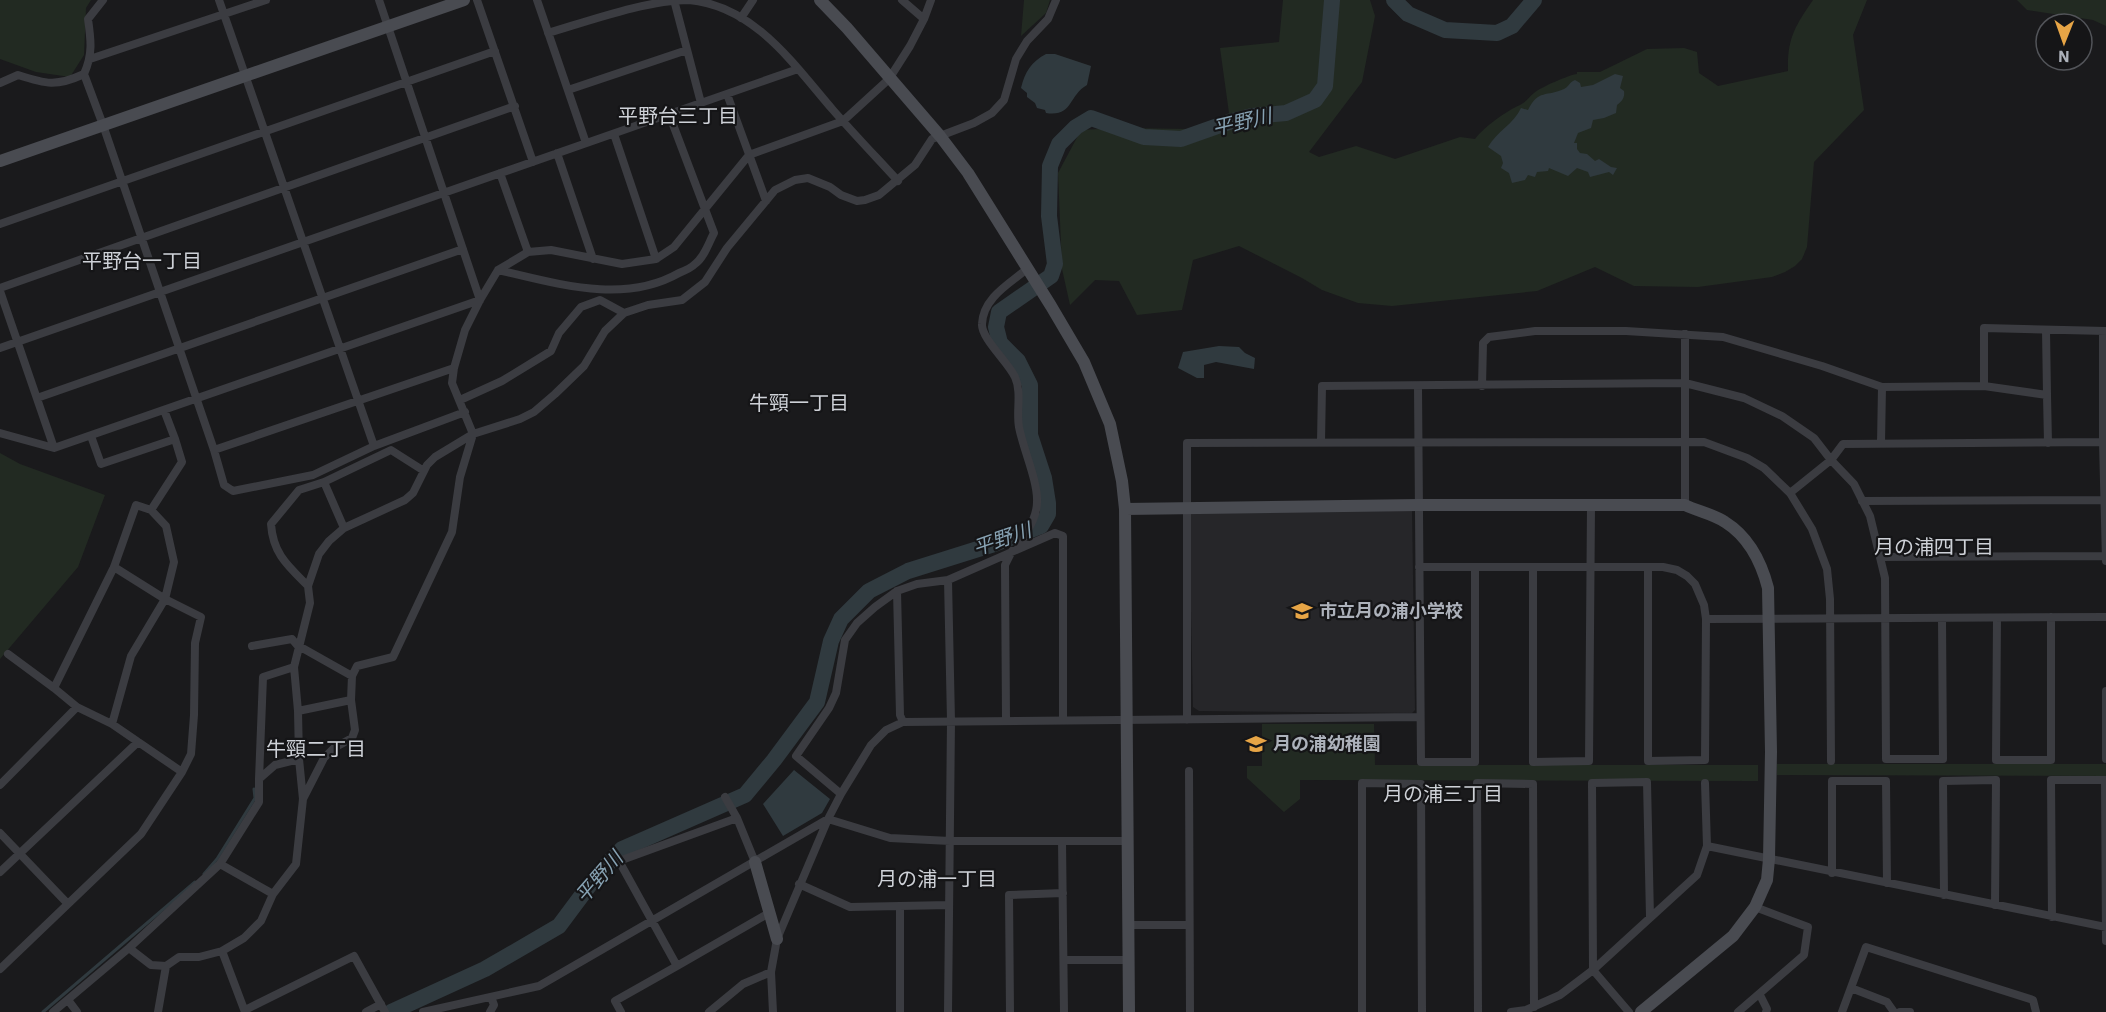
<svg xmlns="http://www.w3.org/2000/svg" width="2106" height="1012" viewBox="0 0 2106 1012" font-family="'IBM Plex Sans','Noto Sans JP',sans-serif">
<rect width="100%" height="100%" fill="#1a1a1c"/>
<path fill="#262629" d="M1193 510H1412L1415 710 1412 713 1199 711 1193 707 1189 515Z"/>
<path fill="#222a22" d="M0 0H91L86 8 84 55 70 77 36 72 0 59Z
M1024 0H1050L1046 13 1021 36Z
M1283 0H1370L1375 16 1362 82 1309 152 1319 157 1356 146 1395 159 1460 137 1475 139C1484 127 1506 111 1520 105 1526 102 1529 97 1534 93 1541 87 1569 75 1577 74V72H1600L1647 49 1684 48 1697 52 1699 73 1718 86 1788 71C1787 39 1795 26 1813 0H1867L1853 35 1864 110 1814 162 1807 247 1802 259 1795 266 1785 272 1772 277 1698 287 1634 286 1595 267 1537 291 1392 306 1358 303 1322 290 1302 278 1239 246 1193 260 1182 310 1137 315 1119 281 1095 280 1070 305 1062 269 1058 173 1081 130 1119 128 1191 129 1229 113 1220 48 1279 42Z
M2017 0H2106V26L2093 20 2027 10Z
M0 453 20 464 105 495 78 567 0 659Z
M1262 724H1374L1375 765H1758V781L1300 780V799L1284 812 1247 778V766H1262Z
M1777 764H2106V776L1777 775Z"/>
<path fill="#303a3f" d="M1046 54H1055L1091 66 1087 85C1068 96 1073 117 1046 113L1045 110 1037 108 1035 103 1027 97V93L1021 88C1025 72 1031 62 1046 54Z
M1615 74 1623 76 1620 88 1624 91C1625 98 1622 101 1617 105L1616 113 1604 118 1593 120 1591 128 1578 133 1574 143H1577V149L1580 153 1587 154 1595 161 1599 159 1611 167 1617 168 1613 175 1609 172 1590 177 1588 172 1577 168 1568 176 1549 168 1548 171 1537 172 1535 177 1528 175 1525 180 1512 183 1509 173 1501 168 1503 163 1501 156 1488 147C1497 131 1514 124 1521 108L1528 110C1538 89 1547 97 1564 89 1569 87 1569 82 1575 80L1580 83 1581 87 1593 85Z
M1219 346 1239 347 1245 353 1255 358 1254 369 1216 362 1204 365V378H1197L1178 368 1183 352Z
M794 770 830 799 822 813 783 836 763 804Z"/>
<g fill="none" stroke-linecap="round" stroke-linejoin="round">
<path stroke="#303a3f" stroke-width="3" d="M204 874 217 859 255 798 254 789
M43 1012 195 882"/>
<path stroke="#303a3f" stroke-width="16" d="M1394 0 1408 14 1445 30 1497 33 1512 26 1534 0
M391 1012 485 969 559 926 597 875 622 849 745 795 774 760 817 702 831 641 841 619 869 591 908 571 994 544 1041 526 1048 514V503L1044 478 1030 435V385L1018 361 1000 343 996 327 999 312 1051 276 1055 264 1049 216 1050 166 1059 144 1076 127 1091 118 1144 137 1181 139 1229 122 1252 116 1286 113 1315 100 1325 86 1332 0"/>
<path stroke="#3b3c41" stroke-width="8" d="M219 0 374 446
M477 0 533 162
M537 0 586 143
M674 0 701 103
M902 0 924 19
M741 18 753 0
M548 33C589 21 647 0 689 0 755 6 794 65 833 110 854 134 876 157 898 181
M90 59 266 0
M84 74 103 125 214 450 224 485 233 491 313 475 374 446 465 412
M0 83 18 75C46 84 56 87 84 74 93 54 91 40 88 19L103 0
M568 90 687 50
M727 94 766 201
M614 134 656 259
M557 153 593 259
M500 173 528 252
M0 224 495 51
M498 270C556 283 623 305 679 273 684 271 691 268 695 264 704 258 709 242 714 233L669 114
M0 288 515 106
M0 291 54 448
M2046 330 2047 395
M2103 331V442
M1685 334V505
M0 348 798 69
M1482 386 1483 343 1489 337 1535 331H1626L1723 337 1822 366 1882 387 1984 386 2047 395 2048 443
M1984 386V328L2106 331
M1418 387 1421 762H1475V567
M37 398 463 249
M460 400 502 381 551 351 559 333 581 307 600 300 624 313
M164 410 175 439
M0 433 54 448 480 300 379 0
M1321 442 1322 386 1685 383 1744 398 1782 416 1814 438 1831 460 1854 484 1870 516 1885 578 1886 759H1943L1942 619
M1881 443 1882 387
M214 450 454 368
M324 482 344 528
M1790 493 1831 460 1843 444 2103 442 2106 561
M1862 501 2104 500
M1018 548C1025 534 1037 519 1037 502 1038 481 1023 449 1019 427 1016 411 1022 393 1015 377 1008 362 981 338 982 324 983 298 1009 284 1027 269
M1880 557 2106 556
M1419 567H1663L1677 570 1687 576 1695 584 1704 605 1706 619 1705 760 1648 761V567
M1533 567V762L1589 761 1591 506
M308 586C288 566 273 554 271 524L299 490 324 482 391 450 424 471
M897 591 900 715 903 722
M1997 618 1996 760H2051V617
M1706 619 2106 617
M252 646 292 639 297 645 352 676
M8 654 54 688 114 567 136 505 151 510 182 462 175 439 101 464 91 436
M54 688 77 707 112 724 182 772
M2106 691V759
M298 711 294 667 310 603 308 586 319 554 329 541 344 528 405 500 413 493 427 465 435 457 473 434 520 419 534 412 555 394 584 366 605 331 624 313 648 305 682 300 705 282 727 248 775 190 795 180 808 178 830 187 841 195 857 201 865 200 879 195 915 165 932 139 974 123 992 113 1004 100 1016 59 1027 41 1048 19 1056 0
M1006 720 1005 565 1012 551
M1187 720V443L1704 442 1747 458 1764 468 1790 493 1812 529 1827 569 1830 599 1831 761
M112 724 131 656 165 599 174 562 166 526 151 510
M1189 771 1190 1012
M259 779 263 677 294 667
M0 785 77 707
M841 794 796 756 829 708 836 693 845 640 857 623 875 607 897 591 917 584 948 580 1055 533 1063 536V720
M725 797 737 818 755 862
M303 799 324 758 334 748 352 738 355 730 351 700
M737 818 619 861 677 966 769 913
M0 833 67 903
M1062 841 1064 1012
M1707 846 2106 927
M220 864 273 894
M0 872 138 742
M1832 873V781H1886L1887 883
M799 884 850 907 949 905
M1944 895 1943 781 1996 780 1995 905
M2052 917 2051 780H2105L2106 941
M1129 925H1189
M129 948 151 965 166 966
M222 951 245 1012
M1064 960H1129
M0 969 141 834 182 772 191 754 194 715 195 643 201 617 165 599 114 567
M1851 988 1887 1002 1894 1012
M1760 995 1767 1009 1766 1012
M68 1000 77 1012
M245 1010 354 956 385 1012
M53 1012 129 948 220 864 259 802V779L275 765 299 759
M158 1012 166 966 179 957H199L222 951 244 938 261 921 273 894 296 864 303 799 299 759 298 711 351 700 352 676 357 666 393 657 452 532 460 477 473 434 452 383 454 368 465 330 480 300 498 270 528 252 551 250 622 264 656 259 674 247 749 155 843 121 889 79 910 46 924 19 931 0
M366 1012 381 1004
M423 1012 539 986 828 819 890 838 950 841H1128
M490 1012 494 1005 491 997
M621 1012 615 1001 677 966
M709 1012 743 984 771 972
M773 1012 771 972 777 939 828 819 841 794 871 745 886 730 903 722 1419 717
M900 1012V907
M948 1012 951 721 948 580
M1010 1012 1009 895 1063 893
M1362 1012V783L1421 784 1422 1012
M1478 1012 1477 783 1533 784 1534 1007
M1511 1012 1526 1010 1560 995 1593 970 1697 875 1707 846 1705 783
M1629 1012 1593 970 1592 783 1647 782 1650 917
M1738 1012 1804 955 1808 927 1755 907
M1842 1012 1866 947 2033 1000 2036 1012
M1900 1012H1910"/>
<path stroke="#494b51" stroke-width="12" d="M820 0 847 28 940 136 968 173 1051 306 1084 362 1110 424 1122 481 1125 509 1129 1012
M0 161 464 0
M1125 509 1419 505H1685C1697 511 1713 514 1725 522 1749 537 1761 561 1768 588L1771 752 1769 859 1767 880 1755 907 1733 936 1641 1012
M755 862 777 939"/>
</g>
<defs>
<g id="school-bare" transform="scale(1.62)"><path d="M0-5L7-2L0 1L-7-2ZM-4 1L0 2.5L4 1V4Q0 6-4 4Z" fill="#e7a546" stroke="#151517" stroke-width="2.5" paint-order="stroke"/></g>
</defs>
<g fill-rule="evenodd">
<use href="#school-bare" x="1302" y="611"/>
<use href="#school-bare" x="1256" y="744"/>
</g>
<g text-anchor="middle" stroke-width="4.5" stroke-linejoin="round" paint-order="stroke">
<g font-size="18" font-weight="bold" fill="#adb2bb" stroke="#151517" text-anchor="start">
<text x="1319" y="617">市立月の浦小学校</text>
<text x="1273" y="750">月の浦幼稚園</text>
</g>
<g font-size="20" fill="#ced1d7" stroke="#151517">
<text x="678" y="123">平野台三丁目</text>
<text x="142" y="268">平野台一丁目</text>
<text x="799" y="410">牛頸一丁目</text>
<text x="1934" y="554">月の浦四丁目</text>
<text x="316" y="756">牛頸二丁目</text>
<text x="1443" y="801">月の浦三丁目</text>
<text x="937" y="886">月の浦一丁目</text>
</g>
<g font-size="20" font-style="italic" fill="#87a2b3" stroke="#151517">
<text transform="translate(1242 122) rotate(-13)" y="7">平野川</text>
<text transform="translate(1002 539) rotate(-19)" y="7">平野川</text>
<text transform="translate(599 877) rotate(-49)" y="7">平野川</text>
</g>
</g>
<g transform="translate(2064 42) rotate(181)"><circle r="28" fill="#151517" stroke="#525459" stroke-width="1.5"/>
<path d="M0-4.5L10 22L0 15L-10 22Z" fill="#e7a546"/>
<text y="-9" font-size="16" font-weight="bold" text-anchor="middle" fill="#adb2bb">N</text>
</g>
</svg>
